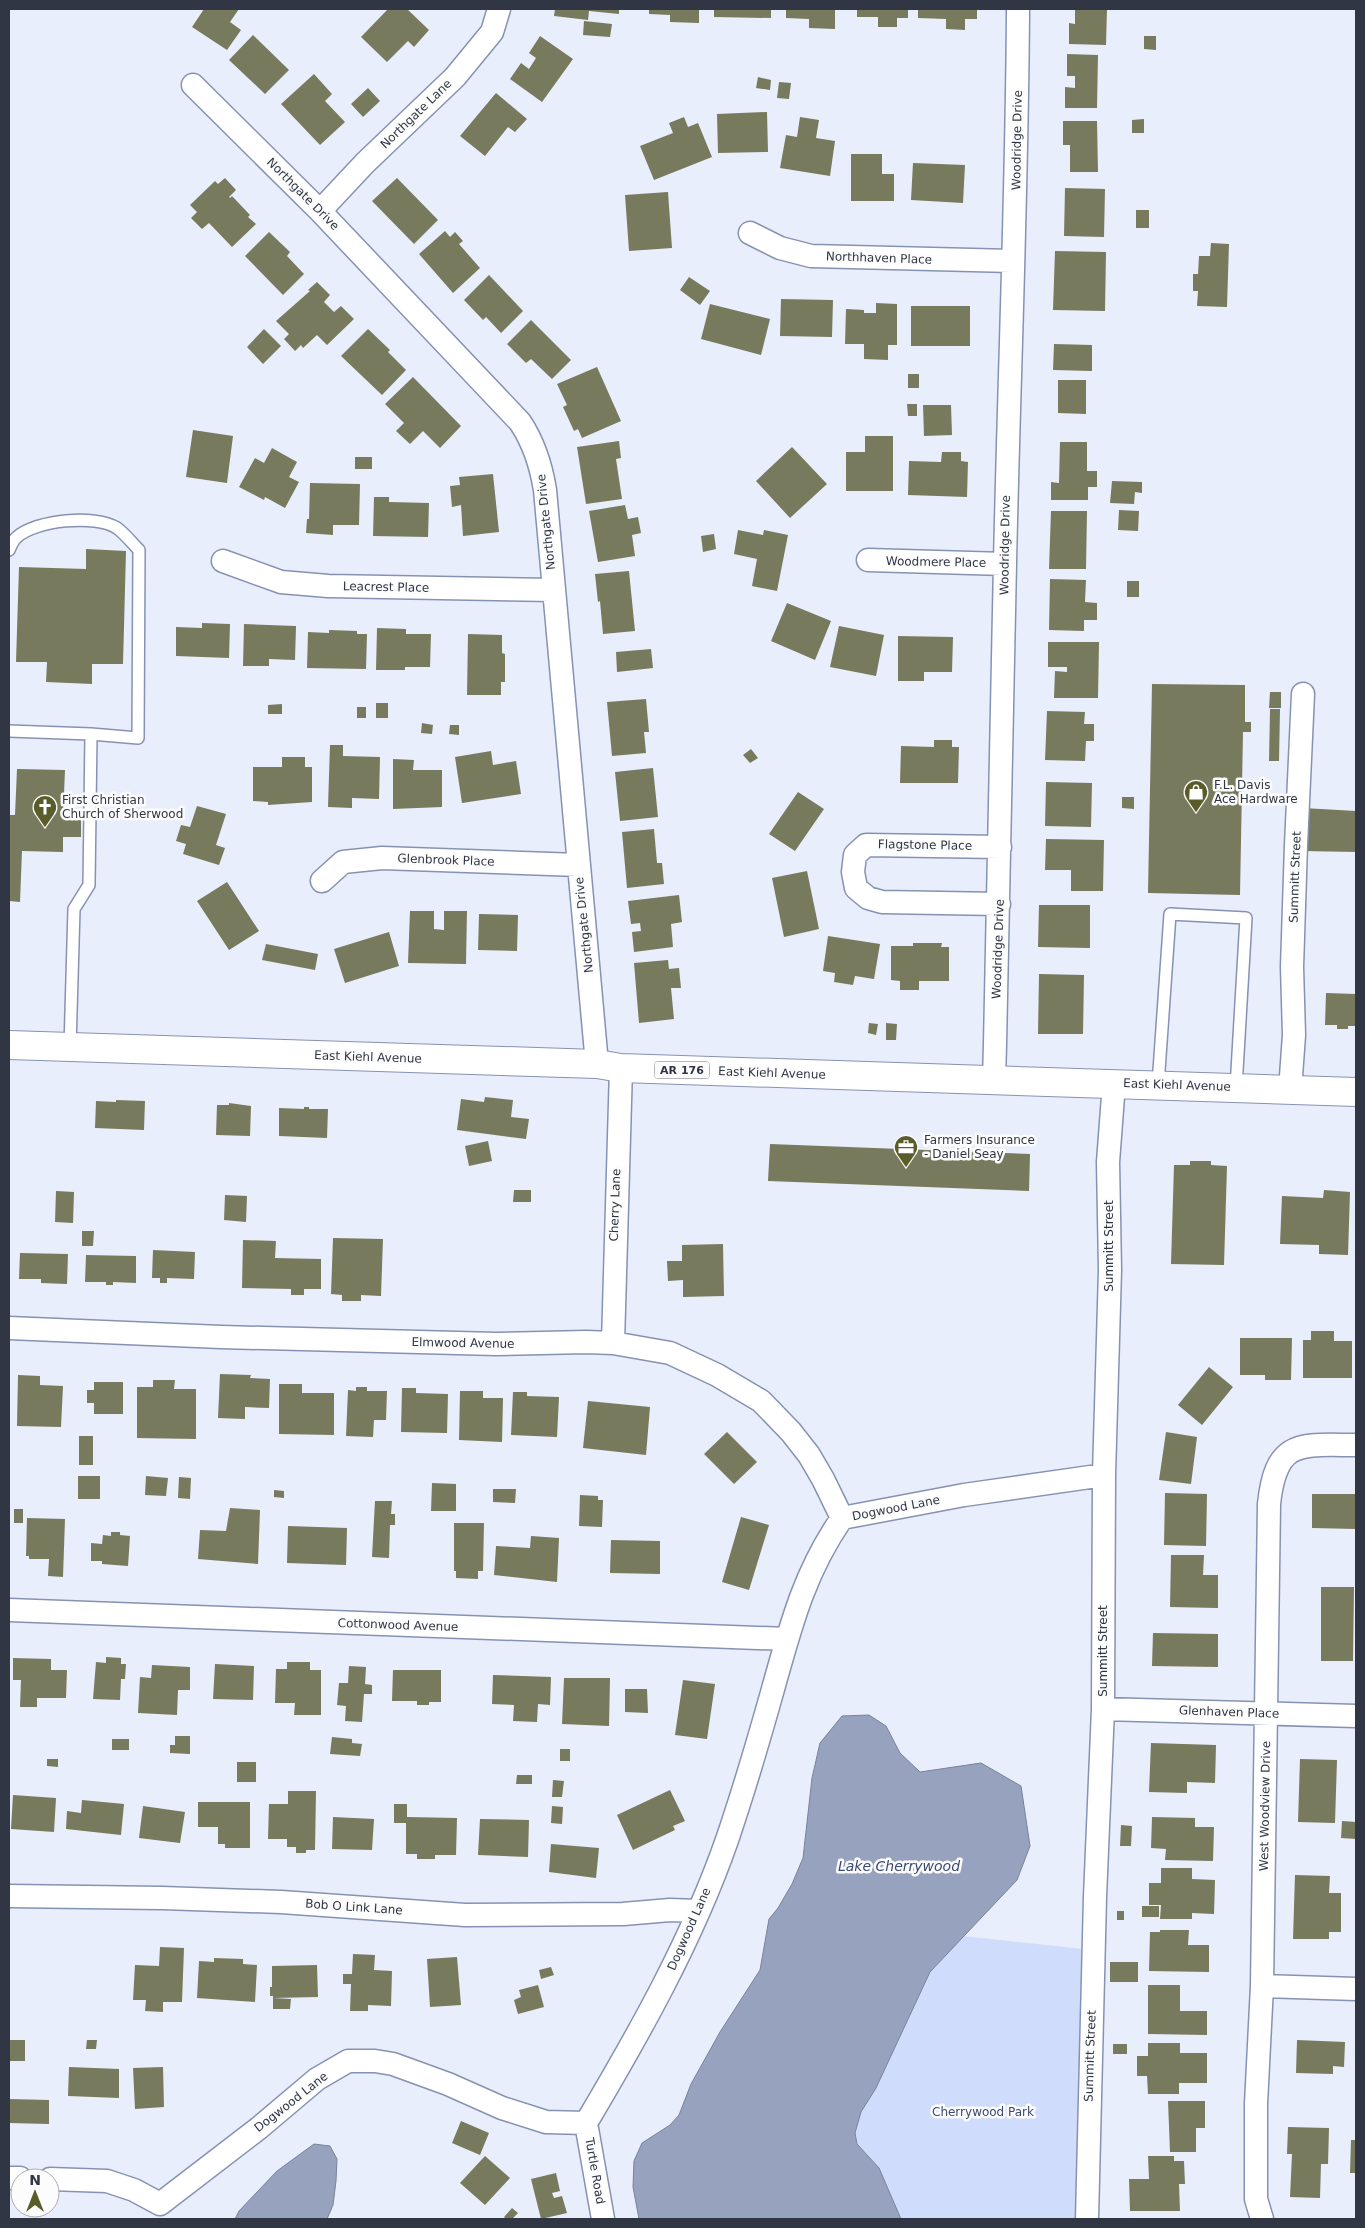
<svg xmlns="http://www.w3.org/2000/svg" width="1365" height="2228" viewBox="0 0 1365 2228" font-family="'DejaVu Sans',sans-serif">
<rect width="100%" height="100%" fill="#e9eefc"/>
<path fill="#d0dcfb" d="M963 1936 1093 1950 1087 2219H901L879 2168 857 2144 855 2133 861 2112 876 2088 930 1972Z"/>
<path fill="#97a2bf" stroke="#78829a" d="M869 1715 886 1726 900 1753 920 1772 981 1763 1021 1786 1030 1846 1017 1880 930 1972 876 2088 861 2112 855 2133 857 2144 879 2168 901 2219H639L633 2187 634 2161 642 2143 670 2125 679 2115 691 2084 720 2032 760 1970 769 1919 778 1908 792 1884 803 1858 812 1778 820 1743 842 1716Z
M314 2144 330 2146 337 2159 336 2181 333 2205 327 2219H235L239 2211 277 2171Z"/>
<path fill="#777a5c" d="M204 9H239L230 22 241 30 227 50 192 27Z
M388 9H407L429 30 414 47 408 41 387 62 361 37Z
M555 9H619V14L589 11 588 20 554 16Z
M649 9H699V23L670 22V15L649 14Z
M714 9H771V18L714 17Z
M786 9H835V29L809 28V19L786 18Z
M857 9H908V18H897V27H878V17H857Z
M918 9H977V19H965V30L946 29V19L918 18Z
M1075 9H1107L1106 45 1069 44V23L1075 24Z
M584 21 612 24 610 37 583 35Z
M253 35 289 70 265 94 229 60Z
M540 36 573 59 542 102 510 79 521 63 529 69 536 58 529 53Z
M1144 36H1156V50L1144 49Z
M1067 54 1098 55 1097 108H1065V87L1075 88V76H1067Z
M314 74 332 94 325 101 345 122 320 145 281 104Z
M758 77 771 80 770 90 756 88Z
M779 82 791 83 789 99 777 98Z
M368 88 380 101 363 117 351 104Z
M496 93 527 119 515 132 508 127 485 156 460 136Z
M767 112 768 152 718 153 717 114Z
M684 117 688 127 698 123 712 157 654 180 640 146 673 133 669 123Z
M800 117 819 120 816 138 835 141 830 176 780 168 786 135 797 137Z
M1144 119V133H1132V120Z
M1063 121H1097L1098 172H1070V145H1063Z
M851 154H882V174H894V201H851Z
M913 163 965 165 963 203 911 200Z
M225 178 236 190 229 197 230 198 232 196 250 215 248 217 256 224 232 247 209 223 202 229 191 218 197 212 190 205 215 181 218 184Z
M397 178 438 220 414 244 372 201Z
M1065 188 1105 189 1104 237 1064 236Z
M668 192 672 248 629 251 625 195Z
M1136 210H1149V228H1136Z
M445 231 450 237 455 232 463 241 459 244 480 268 453 293 419 254Z
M269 232 290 252 287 256 304 274 283 295 245 256Z
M1211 243 1229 244 1227 307 1197 306 1198 291H1193V274H1198L1199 256H1210Z
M1055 251 1106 252 1105 311 1053 310Z
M489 275 523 311 501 333 486 317 483 320 464 300Z
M689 277 710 291 700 305 680 290Z
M317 282 330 295 324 302 334 312 341 306 354 319 327 345 317 335 303 348 301 345 295 351 284 339 289 334 276 321 310 291 308 290Z
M781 299 833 300 832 337 780 336Z
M876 303 897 304V345H888V360L864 359V344H845L846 309 864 310V313H876Z
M710 304 770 319 761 355 701 339Z
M911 306H970V346H911Z
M531 320 571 360 552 379 531 359 526 363 507 344Z
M264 329 281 346 263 364 247 347Z
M368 329 390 350 388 352 406 370 382 395 341 356Z
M1054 344 1092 345V371L1053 370Z
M597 367 621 421 582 438 578 429 574 431 563 407 567 405 557 384Z
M908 374H919V388H908Z
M413 377 461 426 440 448 423 431 410 444 396 431 404 423 385 404Z
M1058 380H1086V414L1058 413Z
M907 404H917V416H908Z
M923 405H951L952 435 924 436Z
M193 430 233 436 227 483 186 477Z
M865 436H893V491H846V452H865Z
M619 441 621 458 616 459 622 499 586 504 577 447Z
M1060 442H1087V471H1097V487H1088V500H1051V482L1059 483Z
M792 447 827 484 790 518 756 481Z
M272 448 297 462 289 477 299 482 285 508 265 497 264 500 239 487 255 458 264 463Z
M942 452H961V461L968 462 967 497 908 495 909 461 941 462Z
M355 457H372V469H355Z
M493 474 499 532 463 536 461 505 452 507 450 486 460 485 459 477Z
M1112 481 1142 482V493L1135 492 1134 504 1110 503Z
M310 483 360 484 359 525H333V535L306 533 307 519H309Z
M374 497H389V502L429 503 428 537 373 536Z
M625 505 628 519 638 517 641 533 632 535 635 556 598 562 589 511Z
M1119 510 1139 511 1138 531 1118 530Z
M1051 511H1087L1086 569H1049Z
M738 530 763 535 764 530 788 535 777 591 752 586 757 559 734 554Z
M714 534 716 549 703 552 701 536Z
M86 549 126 551 123 664H92V684L46 682 47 662H16L19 567 86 569Z
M629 571 635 631 603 634 600 601 598 602 595 574Z
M1050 579 1086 580 1085 602 1097 603V620H1084V631L1049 630Z
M1127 581H1139V597H1127Z
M787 603 831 621 815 660 771 641Z
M202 623 230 624 229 658 176 656V627L202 628Z
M244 624 296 626 295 660 269 659V666H243Z
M839 626 884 635 876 676 830 667Z
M377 628 406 629V634H431L430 667H405V670H376Z
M329 630 357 631V634H367L366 669 307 668 308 632 329 633Z
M468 634 502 635V653L505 654V682H501V695H467Z
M898 636 953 637 952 672H924V681H898Z
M1048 642H1099L1098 698H1054L1055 671 1067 672V667H1048Z
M651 649 653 668 617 672 616 652Z
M1152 684 1245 685V722H1251V732H1243L1240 895 1148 893Z
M1270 692H1281V708H1269Z
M646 699 649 732H644L646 753 612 756 607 702Z
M376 703H388V718H376Z
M282 704V714H268V705Z
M357 707H366V718H357Z
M1270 709H1280L1279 761H1269Z
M1047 711 1085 712 1084 724H1094V741H1086L1085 761 1045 760Z
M422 723 433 725 432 734 421 733Z
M450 725H459V735L449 734Z
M934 740H952V747H959L958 783H900L901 746 934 747Z
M330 745H343V756L380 757 379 799 352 798V808L328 807Z
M751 749 758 758 750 763 743 755Z
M491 751 493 765 516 761 521 794 462 803 455 757Z
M282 757H305V767H312V802L268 805V802L253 801V767H282Z
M393 759 414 760 413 770H442V807L393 809Z
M653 768 658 817 620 821 615 772Z
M17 769 65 770 63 818H81V837H63V852L22 851 20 902 9 901V815H15Z
M1046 782 1092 783 1091 827 1045 826Z
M798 792 824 809 795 851 769 834Z
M1122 797H1134V809L1122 808Z
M197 806 226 814 216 845 225 848 219 865 183 854 186 844 176 841 181 825 190 827Z
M1303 808 1356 811V852L1302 851Z
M654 829 657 863H662L664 884 627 888 622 832Z
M1046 839 1104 840 1103 891H1071V870H1045Z
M807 871 819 929 784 937 772 878Z
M227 882 259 931 229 950 197 901Z
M679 895 682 922 671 924 673 947 634 952 632 932 641 931 640 923 631 924 628 901Z
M1039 905H1090V948L1038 947Z
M410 911H434V929L444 930V911H467L466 964 408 963Z
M479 914 518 915 517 951 478 950Z
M389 932 399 966 345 983 334 949Z
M828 936 880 944 874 979 855 976 853 985 834 982 835 973 823 971Z
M913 943H942L941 947H949V981H919V990H900V981L891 980V946H913Z
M266 944 318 954 315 970 262 960Z
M668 960 669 969 679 968 681 988H671L674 1019 639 1023 634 963Z
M1039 974 1084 975 1083 1034H1038Z
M1326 993 1356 994V1026H1348V1029H1337V1025H1325Z
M869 1023 878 1024 876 1035 868 1033Z
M886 1023 897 1024 896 1040H886Z
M485 1097 513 1100 511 1117 529 1119 526 1139 457 1130 461 1099 484 1102Z
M116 1100 145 1101 144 1130 95 1128 96 1101 116 1102Z
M229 1103 251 1106 250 1136 216 1135 217 1105H229Z
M304 1107H309V1109H328L327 1138 279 1136V1108L304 1109Z
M488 1141 492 1161 469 1166 465 1146Z
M770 1144 1030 1154 1029 1191 768 1181Z
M1190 1161H1211V1165L1227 1166 1224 1265 1171 1264 1174 1165H1190Z
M514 1190H531V1202H513Z
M1324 1190 1350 1192 1348 1255 1319 1254V1245L1280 1244 1282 1196 1323 1198Z
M56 1191 74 1192 73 1223 55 1222Z
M225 1195 247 1196 246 1222 224 1220Z
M82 1231H94L93 1246H82Z
M333 1238 383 1239 381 1296 361 1295V1301H342V1295L331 1294Z
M243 1240 276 1241 275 1258 321 1259V1289H304V1295H291V1289L242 1288Z
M723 1244 724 1296 683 1297V1280L668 1281 667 1261H682V1245Z
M153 1250 195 1252 194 1279 167 1278V1283H160V1278H152Z
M20 1253 68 1254 67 1284 41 1283V1279H19Z
M86 1255 136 1256V1283L113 1282V1285H106V1282H85Z
M1311 1331H1334V1341H1352V1378H1303V1340H1311Z
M1240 1338H1292L1291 1380H1265V1375H1240Z
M1209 1367 1233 1387 1202 1425 1178 1405Z
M220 1374 251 1375 250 1378 270 1379 269 1408 245 1407V1419L218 1418Z
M18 1375 40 1376V1385L63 1386 61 1427 17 1426Z
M153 1380H175L174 1389H196V1439L137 1438V1387H153Z
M94 1382H123V1414H94V1403H87V1390H94Z
M279 1384H302V1393H334V1435L279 1434Z
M356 1387H367V1391H387L386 1420H374L373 1437 346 1436 348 1390 356 1391Z
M402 1388H416V1393L448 1394 447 1433 401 1432Z
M460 1391H483V1398H503L502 1442 459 1440Z
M513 1392H527V1396L559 1397 557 1437 511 1435Z
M588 1401 650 1407 646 1455 583 1448Z
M727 1432 757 1462 734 1484 704 1454Z
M1166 1432 1197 1437 1191 1484 1159 1480Z
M79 1436H93V1465H79Z
M78 1476H100V1499H78Z
M146 1476 168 1478 166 1496 145 1495Z
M179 1477 191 1478 190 1499 178 1498Z
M432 1483 456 1484V1511H431Z
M493 1489H516L515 1503 493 1502Z
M274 1490 284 1491V1498L274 1497Z
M1165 1493 1207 1494 1206 1546 1164 1545Z
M1312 1494H1356V1529L1312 1528Z
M580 1495 598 1496V1500H603L602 1527 579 1526Z
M375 1501H392L391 1514H395V1525H390L389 1558 372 1557Z
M230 1508 260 1510 258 1564 198 1559 200 1530 226 1531Z
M14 1509H23V1523H14Z
M741 1517 769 1525 749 1590 722 1582Z
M27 1518 65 1519 63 1577 48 1576 49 1559H29V1556H26Z
M454 1523H484L483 1571H478V1579L456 1578V1571H454Z
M288 1526 347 1528 346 1565 287 1563Z
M111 1532H120V1535L130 1536 128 1566 102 1564V1561H91V1543L102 1544 103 1535 111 1536Z
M531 1536 559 1538 557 1582 494 1575 496 1546 530 1548Z
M611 1540 660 1541V1574L610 1573Z
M1171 1555H1204L1203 1575H1218V1608L1170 1607Z
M1321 1587H1354L1353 1661H1321Z
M1153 1633 1218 1634V1667L1152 1666Z
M106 1657 121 1658V1664H126L125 1679H121L120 1700 93 1699 96 1662 106 1663Z
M13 1658 51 1659V1670H67L66 1698H37V1707H20L21 1680H13Z
M287 1662H310V1670H321V1715H294L295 1703H275L276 1669H287Z
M215 1664 254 1666 253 1700 213 1699Z
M152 1665 190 1667V1690H178L177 1715 138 1713 140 1677 151 1678Z
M349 1666 366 1667 365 1684 372 1685V1694H364L362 1722 345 1721 346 1706 337 1705 339 1683H348Z
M393 1670H441V1702H429V1705H417V1701H392Z
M493 1675 551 1677 550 1705 538 1704 537 1722 513 1721 514 1705 492 1704Z
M564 1678H610L609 1726 562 1724Z
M683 1680 715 1684 707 1739 675 1735Z
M625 1689H647L648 1713 625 1712Z
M175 1736H190V1754L170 1753V1745H175Z
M332 1737 352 1739V1743L362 1744 360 1756 330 1754Z
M112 1739H129V1750H112Z
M1151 1743 1216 1745 1215 1783 1187 1782V1793L1149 1792Z
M560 1749H570V1761H560Z
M47 1759H58V1767L47 1766Z
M1300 1759 1337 1760 1335 1823 1298 1822Z
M237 1762H256V1782H237Z
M517 1775H532V1784H516Z
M553 1780 564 1781 562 1797H552Z
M670 1790 685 1821 673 1826 675 1830 633 1850 617 1815Z
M288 1791H316L315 1850H306V1853H296V1847H287V1839H268L269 1804H288Z
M13 1795 56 1798 54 1832 11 1829Z
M82 1800 124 1804 121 1835 66 1829 67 1811 81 1813Z
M198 1802H250V1848H225V1844H218V1827H198Z
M394 1804H407V1817L457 1818 456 1855H435V1859H417V1854H406V1823H394Z
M143 1806 185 1812 180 1843 139 1838Z
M552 1806 563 1807 562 1824 551 1823Z
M333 1817 374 1819 372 1850 332 1849Z
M1152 1817 1195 1818V1827H1214L1213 1861 1165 1860 1166 1849 1151 1848Z
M480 1819 529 1820 528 1857 478 1855Z
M1342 1821 1356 1822V1839L1341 1838Z
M1121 1825 1132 1826 1131 1846H1120Z
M551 1844 599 1848 596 1878 549 1872Z
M1161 1868H1192V1879L1215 1880 1214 1914 1192 1913V1919H1160L1161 1905H1149V1883H1161Z
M1295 1875 1330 1876 1329 1893H1341V1932H1329V1939H1293Z
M1142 1906H1159V1917H1142Z
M1117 1911H1124V1920H1117Z
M1160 1930H1189L1188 1945H1209V1972L1149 1971 1150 1932H1160Z
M160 1947 184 1948 182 2002H163V2012L145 2011 146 2000H133L135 1965 159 1966Z
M353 1954 375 1955 374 1970 392 1971 391 2006 368 2005V2011H350L351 1984H343V1974H352Z
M457 1957 461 2005 430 2007 427 1959Z
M214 1958 243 1959V1964L257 1965 255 2002 197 1998 199 1961 214 1962Z
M1110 1962H1138V1982H1110Z
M317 1965 318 1997 273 1998V1996H270V1987H272V1966Z
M551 1967 554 1975 541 1979 539 1970Z
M538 1985 544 2007 518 2014 514 2000 521 1997 519 1990Z
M1148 1985H1180V2011H1207V2035L1148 2034Z
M273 1998 291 1999 290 2009H273Z
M9 2040H25V2061H9Z
M87 2040H97L96 2049H86Z
M1297 2040 1345 2042 1344 2067 1333 2066V2074L1296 2073Z
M1148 2043H1180V2053H1207V2083H1179V2094H1148L1147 2076H1137V2056H1148Z
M1113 2044H1127V2054H1113Z
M69 2067 119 2069V2098L68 2096Z
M163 2067 164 2107 135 2109 133 2068Z
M9 2099 49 2100V2124L9 2123Z
M1168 2101H1205V2128H1196V2152H1170Z
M461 2121 489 2133 480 2155 452 2143Z
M1288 2127 1329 2128 1328 2164H1321L1320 2198 1290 2197 1292 2154H1287Z
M1351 2140H1356V2173H1350Z
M485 2156 510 2178 485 2205 460 2183Z
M1148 2156H1174V2161H1184L1185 2184H1179L1180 2211H1130L1129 2179H1149Z
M556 2173 560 2191 552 2193 554 2198 562 2196 567 2213 541 2219 531 2179Z
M512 2208 518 2213 512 2219H506L504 2217Z"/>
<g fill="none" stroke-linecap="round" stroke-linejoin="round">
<g stroke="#8692b2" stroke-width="14">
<path id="lane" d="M9 550C11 546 13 540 17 537 36 520 95 514 117 528 125 534 132 543 139 550L138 738 91 734
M9 731 91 734 89 885 74 909 70 1047
M1158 1085 1170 914 1246 918 1236 1088"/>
</g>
<g stroke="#8692b2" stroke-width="25">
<path id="street" d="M193 85 320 211 520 422C534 443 541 465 545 490L597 1064
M320 211 365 163 455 77 492 32 499 9
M750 233 780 248 811 256 1012 261
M868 560 1005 564
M223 561 281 582 328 586 553 590
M322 881 343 862 382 858 578 865
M999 904 882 902 868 898 856 888 853 872 855 855 866 845 1000 847
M994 1080C999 908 1001 736 1005 563 1009 378 1017 194 1018 9
M1290 1090 1294 1035 1292 967 1296 845 1303 694
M9 1328 221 1337 496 1344 586 1342 613 1343 670 1353 717 1375 761 1401 791 1432 809 1455 823 1479 842 1518
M613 1343 621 1068
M9 1610 787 1639
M1103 1709 1356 1716
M9 1896 162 1898 281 1902 465 1915 623 1914 670 1910 698 1911
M1262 1986 1356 1989
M586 2123 603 2219
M9 2178H20
M50 2179 107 2181 134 2190 160 2204
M160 2204 259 2128 317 2079 348 2061H375L393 2064 448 2084 502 2108 546 2122 586 2123C640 2032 692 1940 727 1840 744 1790 759 1739 773 1689 791 1625 804 1573 842 1518L964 1495 1104 1475
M1087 2219 1095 1897 1103 1709 1104 1475 1110 1270 1108 1162 1114 1083
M1262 2219 1256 2199V2104L1262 1986 1269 1504C1276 1438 1301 1445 1356 1445"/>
</g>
<g stroke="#8692b2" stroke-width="30">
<path id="primary" d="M9 1045 597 1064 621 1068 1356 1092"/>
</g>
<use href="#lane" stroke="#fff" stroke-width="11"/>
<use href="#street" stroke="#fff" stroke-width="22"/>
<use href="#primary" stroke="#fff" stroke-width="28"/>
</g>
<defs>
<g id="shop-pin" transform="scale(1.25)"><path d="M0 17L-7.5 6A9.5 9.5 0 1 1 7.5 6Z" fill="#5a5d2a" stroke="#fcfcfc"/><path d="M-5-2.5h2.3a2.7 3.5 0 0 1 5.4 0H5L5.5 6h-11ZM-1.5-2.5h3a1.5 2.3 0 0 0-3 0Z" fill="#fff"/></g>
<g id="church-pin" transform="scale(1.25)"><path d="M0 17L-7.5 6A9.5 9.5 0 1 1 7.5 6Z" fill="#5a5d2a" stroke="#fcfcfc"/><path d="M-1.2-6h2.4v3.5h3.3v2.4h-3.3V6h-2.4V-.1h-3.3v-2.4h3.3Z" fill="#fff"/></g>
<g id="office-pin" transform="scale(1.25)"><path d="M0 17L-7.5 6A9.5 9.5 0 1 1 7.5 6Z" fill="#5a5d2a" stroke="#fcfcfc"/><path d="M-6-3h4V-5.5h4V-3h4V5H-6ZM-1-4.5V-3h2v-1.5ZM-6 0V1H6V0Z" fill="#fff"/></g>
</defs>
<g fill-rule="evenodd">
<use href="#shop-pin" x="1196" y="792"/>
<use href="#church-pin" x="45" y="807"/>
<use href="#office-pin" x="906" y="1147"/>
</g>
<g text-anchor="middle" stroke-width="5" stroke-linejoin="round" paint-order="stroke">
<rect fill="#fcfcfc" stroke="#6e717b" stroke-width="1" x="654.5" y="1061.5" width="55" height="17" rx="4"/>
<g font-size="11" font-weight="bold" fill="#313644">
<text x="682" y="1074">AR 176</text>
</g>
<g font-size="12" fill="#313644" stroke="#fcfcfc">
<text transform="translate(416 114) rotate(-44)" y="4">Northgate Lane</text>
<text transform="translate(1017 140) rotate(-89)" y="4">Woodridge Drive</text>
<text transform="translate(303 194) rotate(45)" y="4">Northgate Drive</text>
<text transform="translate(879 258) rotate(2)" y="4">Northhaven Place</text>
<text transform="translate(546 522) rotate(-96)" y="4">Northgate Drive</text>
<text transform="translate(1005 545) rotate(-89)" y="4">Woodridge Drive</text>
<text transform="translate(936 562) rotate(1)" y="4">Woodmere Place</text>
<text transform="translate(386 587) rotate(1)" y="4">Leacrest Place</text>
<text transform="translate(925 845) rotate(1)" y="4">Flagstone Place</text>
<text transform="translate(446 860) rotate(2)" y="4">Glenbrook Place</text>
<text transform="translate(1295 877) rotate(-88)" y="4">Summitt Street</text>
<text transform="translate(584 925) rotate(-96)" y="4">Northgate Drive</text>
<text transform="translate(998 949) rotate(-88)" y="4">Woodridge Drive</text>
<text transform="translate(368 1057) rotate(2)" y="4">East Kiehl Avenue</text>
<text transform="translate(772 1073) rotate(2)" y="4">East Kiehl Avenue</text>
<text transform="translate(1177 1085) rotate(2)" y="4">East Kiehl Avenue</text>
<text transform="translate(615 1205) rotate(-88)" y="4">Cherry Lane</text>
<text transform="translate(1109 1246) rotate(-90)" y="4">Summitt Street</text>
<text transform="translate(463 1343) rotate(1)" y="4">Elmwood Avenue</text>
<text transform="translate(896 1508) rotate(-11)" y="4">Dogwood Lane</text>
<text transform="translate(398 1625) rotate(2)" y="4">Cottonwood Avenue</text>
<text transform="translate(1103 1651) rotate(-90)" y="4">Summitt Street</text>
<text transform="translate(1229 1712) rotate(2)" y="4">Glenhaven Place</text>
<text transform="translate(1265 1806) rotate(-89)" y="4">West Woodview Drive</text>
<text transform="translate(354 1907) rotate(4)" y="4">Bob O Link Lane</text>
<text transform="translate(689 1929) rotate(-66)" y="4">Dogwood Lane</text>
<text transform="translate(1090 2056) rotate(-88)" y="4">Summitt Street</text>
<text transform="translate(291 2102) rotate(-38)" y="4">Dogwood Lane</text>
<text transform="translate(595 2171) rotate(80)" y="4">Turtle Road</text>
</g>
<g font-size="12" fill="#313644" stroke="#fcfcfc" text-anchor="start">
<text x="1214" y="789">F.L. Davis<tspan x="1214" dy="14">Ace Hardware</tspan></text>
<text x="62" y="804">First Christian<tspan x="62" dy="14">Church of Sherwood</tspan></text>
<text x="924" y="1144">Farmers Insurance<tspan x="924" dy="14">- Daniel Seay</tspan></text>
</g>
<g font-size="12" fill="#3a4a74" stroke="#fcfcfc">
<text x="983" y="2116">Cherrywood Park</text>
</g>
<g font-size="14" font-style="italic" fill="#394873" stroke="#fcfcfc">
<text x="899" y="1871">Lake Cherrywood</text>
</g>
</g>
<rect width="1365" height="2228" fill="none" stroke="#313644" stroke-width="20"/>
<g transform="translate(35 2193)"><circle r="24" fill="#fcfcfc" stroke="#abadb2"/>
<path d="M0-4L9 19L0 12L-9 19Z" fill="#5a5d2a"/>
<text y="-8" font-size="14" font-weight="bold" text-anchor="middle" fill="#313644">N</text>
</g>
</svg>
